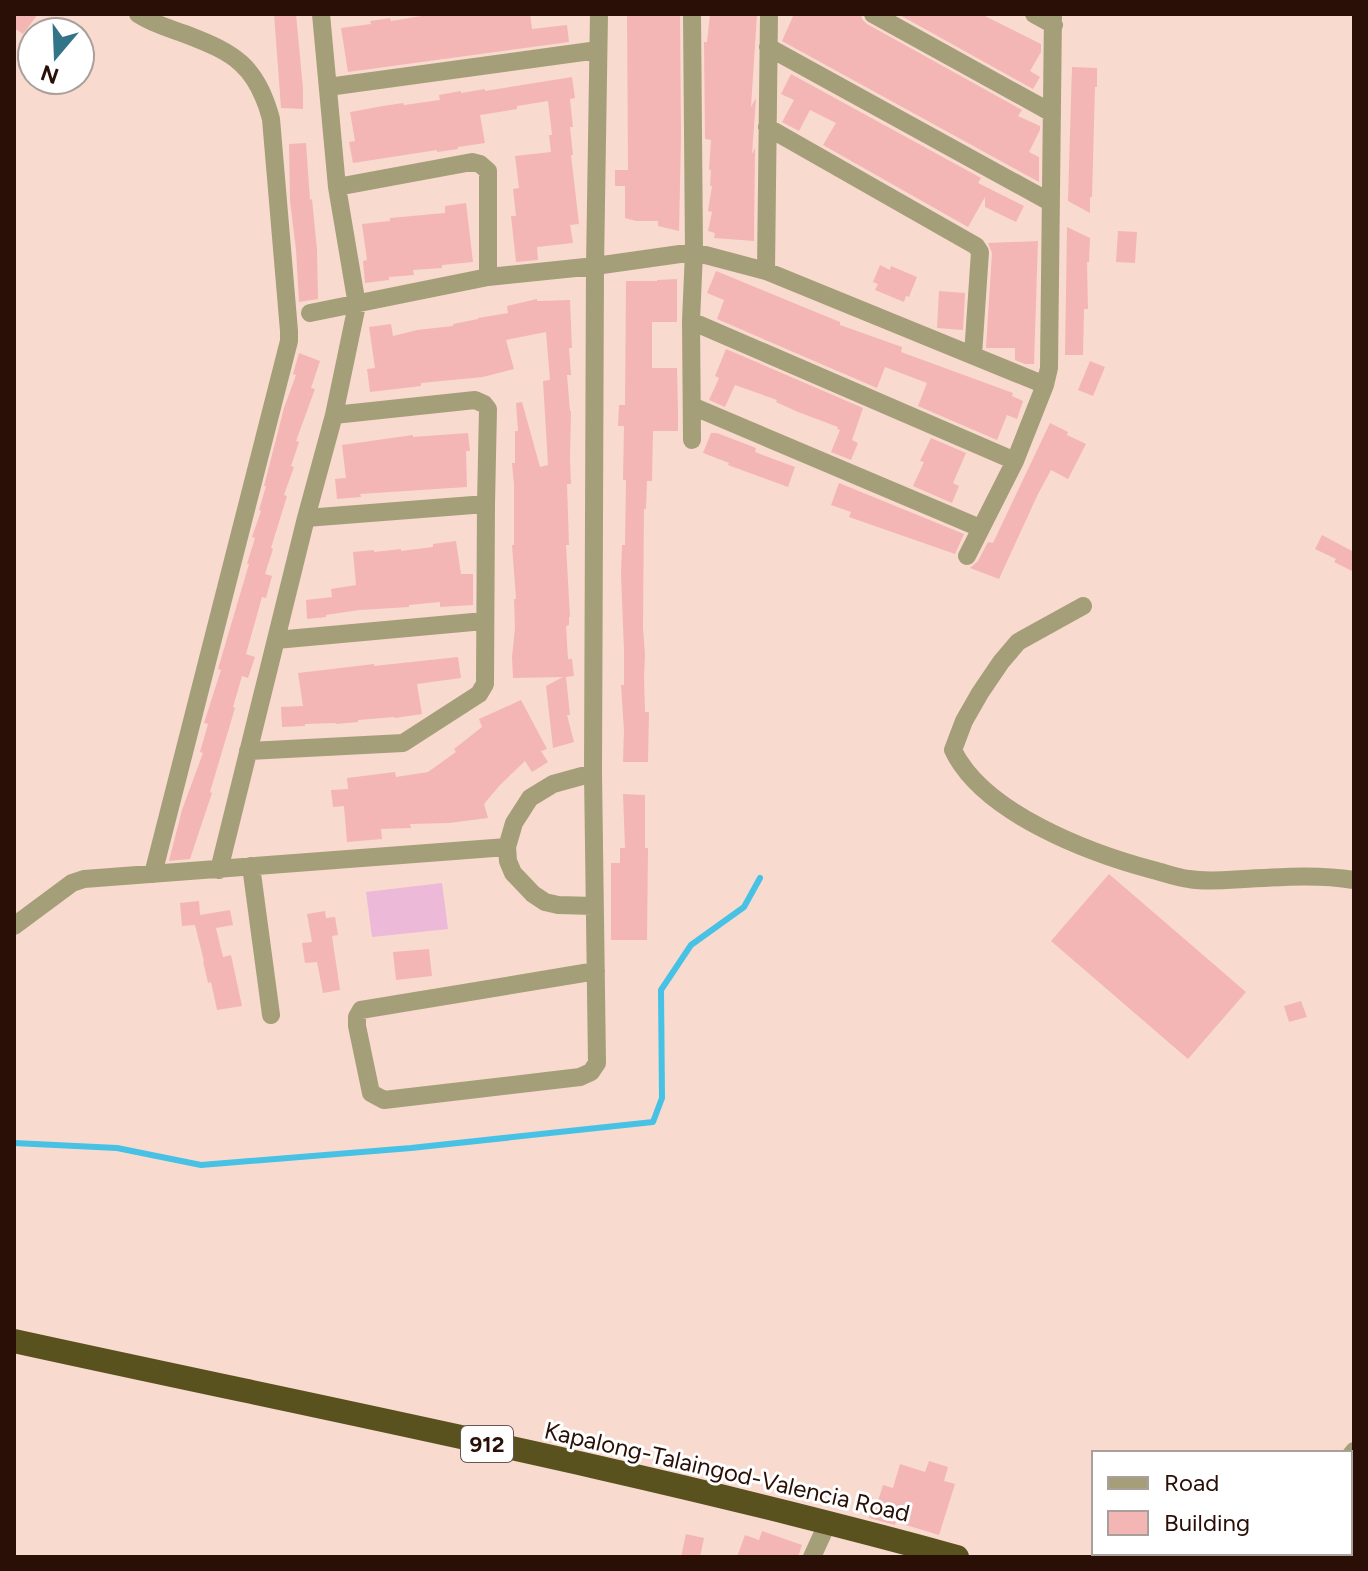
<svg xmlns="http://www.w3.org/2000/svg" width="1368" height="1571" viewBox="0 0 1368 1571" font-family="Figtree,sans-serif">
<rect width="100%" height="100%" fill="#f9dacf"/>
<path fill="#ecb9d9" d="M442 883 448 929 372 937 366 892Z"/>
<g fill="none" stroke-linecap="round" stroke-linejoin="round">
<path stroke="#47c2e5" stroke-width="6" d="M14 1143 117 1148 201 1165 411 1148 653 1122 662 1098 661 990 691 945 744 907 760 878"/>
</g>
<path fill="#f3b6b5" d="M14 14H38L23 34 14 28Z
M274 14H296L303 89V109L281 108Z
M434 14H530L532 29 567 25 569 42 348 72 341 28 371 24 370 21 390 18 391 21Z
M627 14H680L681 137 679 231 658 226V221H636L625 218V186H615V170H628Z
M710 14H757L751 107 756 98 752 154 755 148 754 241 714 238 715 233 708 231 712 212 708 211 712 186H710L711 170H709L711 140 705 139 704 42H707Z
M794 14H861L862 19 867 24 1022 110 1018 116 1040 126V130L1029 152 1039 157V182L782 41Z
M898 14H981L1041 44V52L1030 71 1040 77 1033 89Z
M1072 67 1097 68V87H1095L1092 197H1090V213L1068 201Z
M791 74 981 178 978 183 1024 206 1016 222 985 207V197L968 227 823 145 836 123 810 110 799 131 782 122 794 100 781 94Z
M572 77 575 98 570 99 573 127H570L573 155H571L579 224 570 225 573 243 537 247 538 260 516 262 511 216H516L513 189 519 188 515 156 551 152 549 135H552L548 101 517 106V109L480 115 485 143 458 147V149L437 152V150L353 163 349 142 355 141 350 112 383 106 403 103 404 105 440 100 439 95 461 91V93L485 89V91Z
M306 143 310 200 312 199 317 249 318 299 299 302 296 250 290 201 289 144Z
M466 203 473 262 442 265V268L413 270 414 275 389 277V280L365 283 363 261 367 260 362 224 390 221V218L445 213V206Z
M1067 227 1090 238 1089 262H1087L1088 309H1084L1083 355H1065Z
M1118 231 1137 232 1135 263 1116 262Z
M1038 241 1034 364H1025L1015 360V348H986L992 253 988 243Z
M880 265 890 270 891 266 917 277 909 297 906 296 904 302 875 290 878 284 873 282Z
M716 271 840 322V325L902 347 901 352 1013 393 1012 396 1023 401 1017 419 1007 415 997 440 918 406 927 383 885 367 877 388 717 319 724 300 707 293Z
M677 279V322H652V368H677L678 412V431H653L652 481H647L646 509H644L643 628 645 655 644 678 645 712H649L648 762H623L624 731 621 685H624V650L621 575 622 545H625L626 480H623L624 426H618L619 405H625L626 281H657V280Z
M939 291 965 293 963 330 937 328Z
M537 299V301L570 300 572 348H569L571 375H567L570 411H571L570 458 571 484H567L569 545H566L570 617H569V625L566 626 568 659H572L574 676 566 677 570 715H567L574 742 553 748 546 686 563 677 513 678 512 657 515 628 514 599H516L512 545H514V485L512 463H515V431H518L516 403 522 402 540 467 548 465 543 381 550 380 546 332 506 340 514 369 483 377 421 383V386L370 392 367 369 375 368 369 327 391 324 393 336 417 330 453 326V324L478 319V318L508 313 507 306Z
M726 349 863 408 852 440 858 443 851 460 831 452 840 430 837 429 838 427 798 412 776 402 777 400 735 385 725 407 709 400 719 378 715 376Z
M299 353 320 361 311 388 315 389 296 441 299 442 291 466 294 467 284 495 287 496 271 548 273 549 265 574 272 576 266 598 262 597 246 654 255 657 248 678 242 676 233 707 235 708 210 792 212 793 190 859 169 861 182 810 203 753 200 752 208 724 204 723 221 670 218 669 249 564H247L255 538 252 537 261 511 259 510 266 486H264L284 408 296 375 293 374Z
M1090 361 1105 367 1093 396 1078 390Z
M1050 423 1068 432 1067 435 1086 444 1068 479 1051 470 1038 494 999 579 970 568 978 561 988 542 993 543Z
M468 433 470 451H466L467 487 360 494 361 497 337 499 335 479 346 478 342 445 413 435V437Z
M711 433H717L756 448 755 452 795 467 788 487 728 465 729 463 703 453Z
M931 438 966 453 953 483 959 486 952 503 913 486 924 462 920 461Z
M839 483 964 534 955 554 849 517 851 512 831 505Z
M1322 535 1354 552V572L1334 562 1336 559 1315 549Z
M456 541 461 574H473V605L440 607V602L409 605V607L359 610 326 615V617L307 619 306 600 332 597 331 589 356 585 353 552 374 550V552L401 549V551L433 547V544Z
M458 657 461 678 417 684 422 714 395 718 394 717 358 720V722L336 724V723L305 724V726L282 727 281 707 303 706 298 673 374 664V666Z
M521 700 547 749 541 751 548 762 532 772 525 761 500 785 484 804 488 818 449 823 410 824 411 828 381 829 382 839 347 842 344 806 333 807 331 790 348 789 347 778 395 772 396 777 428 772 456 752 454 749 482 727 479 719Z
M623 794 645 795V848H648L647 940H611V863H620V848H625Z
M1109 874 1246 992 1188 1059 1051 941Z
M199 901 200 915 230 910 233 925 216 928 223 957 231 955 242 1006 217 1010 211 982 208 983 203 961H204L195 925 182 926 180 903Z
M325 911 326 918 335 917 338 935 332 936 340 990 323 993 317 962 305 963 302 943 312 942 307 914Z
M429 949 432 976 396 980 393 952Z
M1301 1001 1307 1017 1289 1022 1284 1006Z
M929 1461 948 1467 944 1481 955 1484 939 1535 896 1522 895 1525 869 1518 874 1503 877 1504 883 1485 893 1488 900 1464 925 1472Z
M762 1531 802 1545 798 1557H737L745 1535 759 1540Z
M686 1534 704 1538 700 1557H681Z"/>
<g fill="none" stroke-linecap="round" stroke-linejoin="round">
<path stroke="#a49f79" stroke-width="18" d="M138 14C153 24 169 28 185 34 235 53 257 66 271 119L289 331V341L153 874
M692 14 694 252 691 321 692 440
M873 14 1052 113
M1034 14 1054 25
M768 47 1050 202
M328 87 598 50
M767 127 976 246 980 252 973 355
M337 187 472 162 480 164 488 171V277
M766 271 769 14
M310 313 488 277 595 266 694 252 766 271 1045 385
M691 321 1015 461
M692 406 980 528
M306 518 486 504
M967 556 1015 461 1045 385 1049 368 1053 14
M1083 606 1018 642 1001 662 980 693 964 721 953 750C983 813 1089 853 1153 870 1165 873 1177 878 1189 879 1207 882 1226 880 1244 879 1281 877 1317 874 1354 880
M276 640 484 621
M248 751 403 743 479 694 485 684 486 504 488 409 484 404 475 400 334 415
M593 773 553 784 530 798 514 823 507 847 508 861 513 873 533 894 545 902 558 905 594 906
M251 866 271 1015
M219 870 306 518 334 415 357 305 337 187 321 14
M14 926 72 883 84 879 507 847
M596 971 361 1010 357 1017V1026L371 1093 384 1100 580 1077 591 1072 597 1063 593 773 595 266 599 14
M1350 1456 1354 1451
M812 1557 828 1522
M1266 1557 1267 1553"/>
<path stroke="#59521f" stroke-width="24" d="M14 1341C329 1410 646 1471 957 1557"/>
</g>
<g text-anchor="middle" stroke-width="6" stroke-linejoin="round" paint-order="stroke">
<rect fill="#fff" stroke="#695751" stroke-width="2" x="461" y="1426" width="52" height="36" rx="6"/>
<g font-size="22" font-weight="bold" fill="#290f06">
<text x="487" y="1452">912</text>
</g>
<g font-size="24" fill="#290f06" stroke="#fff">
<text transform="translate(727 1472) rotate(13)" y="8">Kapalong-Talaingod-Valencia Road</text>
</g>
</g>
<rect width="1368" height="1571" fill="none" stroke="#290f06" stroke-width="32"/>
<rect x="1092" y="1451" width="260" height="104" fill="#ffffff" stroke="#a99f9b" stroke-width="2"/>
<rect x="1108" y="1477" width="40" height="12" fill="#a49f79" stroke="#a99f9b" stroke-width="2"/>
<text x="1164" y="1491" font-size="24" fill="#290f06">Road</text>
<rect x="1108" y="1511" width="40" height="24" fill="#f3b6b5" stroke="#a99f9b" stroke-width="2"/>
<text x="1164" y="1531" font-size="24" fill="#290f06">Building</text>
<g transform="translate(56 56) rotate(199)"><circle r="38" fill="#ffffff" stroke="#a99f9b" stroke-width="2"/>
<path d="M0-6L14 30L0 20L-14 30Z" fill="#347488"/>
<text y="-12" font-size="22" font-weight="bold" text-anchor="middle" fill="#290f06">N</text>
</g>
</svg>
